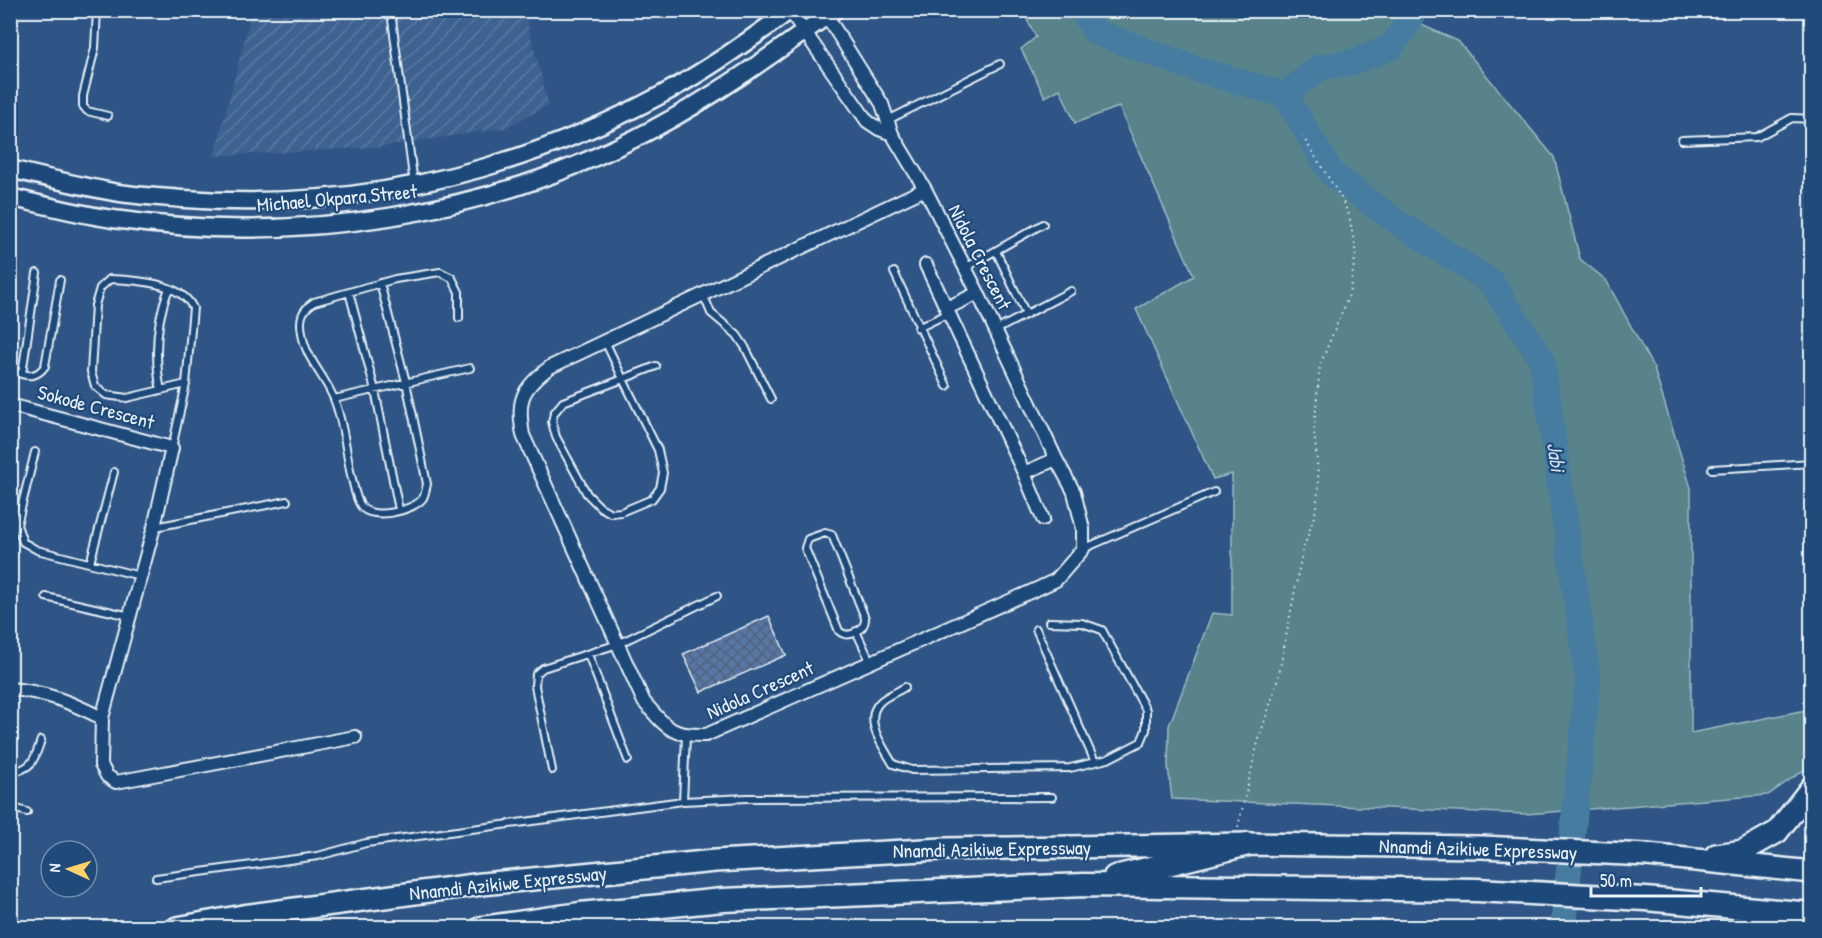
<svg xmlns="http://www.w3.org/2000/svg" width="1822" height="938" viewBox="0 0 1822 938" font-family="'Patrick Hand',sans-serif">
<defs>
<pattern id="industrial-furrows" width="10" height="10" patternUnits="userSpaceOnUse" patternTransform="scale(1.5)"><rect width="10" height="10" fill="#3e6290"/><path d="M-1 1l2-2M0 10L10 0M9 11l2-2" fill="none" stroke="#5a79a0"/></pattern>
<pattern id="building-cross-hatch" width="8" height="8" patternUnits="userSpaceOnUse" patternTransform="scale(1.5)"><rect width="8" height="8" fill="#5977a4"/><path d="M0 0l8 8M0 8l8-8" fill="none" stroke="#50627c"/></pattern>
</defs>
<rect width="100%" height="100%" fill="#2e5585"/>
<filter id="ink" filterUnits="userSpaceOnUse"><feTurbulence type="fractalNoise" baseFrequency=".0167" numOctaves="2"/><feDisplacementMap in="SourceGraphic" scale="12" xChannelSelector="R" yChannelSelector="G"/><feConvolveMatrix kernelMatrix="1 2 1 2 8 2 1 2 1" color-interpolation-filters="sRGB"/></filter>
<g filter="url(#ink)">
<path fill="url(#industrial-furrows)" d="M252 11H524L549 105 505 128 380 147 214 156Z"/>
<path fill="#58838b" stroke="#a0bac2" stroke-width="1.5" d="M1022 10 1390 11 1458 41 1554 157 1580 259 1606 280 1654 369 1691 488V733L1811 709V765L1768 795 1526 814 1172 799 1168 766 1169 726 1212 613 1232 615V474L1213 479 1136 309 1194 276 1119 107 1075 123 1060 89 1045 97 1021 49 1036 37Z"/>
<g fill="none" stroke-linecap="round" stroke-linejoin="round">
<path stroke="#447ba0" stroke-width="26" d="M1082 10 1095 32 1199 70 1285 95
M1285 95 1332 174 1397 222 1491 282 1542 360 1588 680 1563 928
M1285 95 1320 67 1353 62 1391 47 1413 16 1415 10"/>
</g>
<path fill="url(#building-cross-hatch)" stroke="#e8f1f8" stroke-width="1.5" d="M769 616 786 655 701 692 683 654Z"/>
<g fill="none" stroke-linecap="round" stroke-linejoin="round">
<g stroke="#e8f1f8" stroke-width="10">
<path id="service" d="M97 10 95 48 83 96V106L87 111 108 116
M391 12 414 184
M216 13V10
M888 120 1000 64
M1682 140 1757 137 1792 118 1812 119
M996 251 1026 314
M965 268 1043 224
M894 272 947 386
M380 283 406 382 427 484C426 488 425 494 423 498 414 511 371 521 361 506 355 498 354 485 351 475 346 452 343 420 334 399 325 376 305 358 302 333 299 318 302 310 314 302L395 279 440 272 452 278 459 292V318
M349 292 375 390 399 510
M703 294 711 313 737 335 745 347 771 399
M918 328 949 313
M996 330 1071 291
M605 341 623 379 658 450 663 473 660 488 652 499 621 512 611 513 600 507 587 494 556 437 552 422 554 413 563 402 623 379 656 366
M10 371C25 375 35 380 45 366L60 280
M22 374 37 273
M161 391C154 356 156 321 169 288
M334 399 470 368
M172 448 186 384 193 308C181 282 135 280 110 279L100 288 95 305 91 372 95 386 106 395 127 398 186 384
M35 452 17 525 23 542 37 550 140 576
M1712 469 1812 463
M155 527 287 501
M825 533 832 535 865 618C866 630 848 640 839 631L805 548 808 539Z
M1083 549 1214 492
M90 563 114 472
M46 597 130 616
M1036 629 1095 762
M856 631 871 663
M588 654 628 760
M905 687C897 692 886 696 880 702 862 720 884 748 893 764L912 770 1070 768 1108 759 1141 742 1146 730V710L1102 630 1082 623 1049 622
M552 770 535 686 536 674 543 668 618 644 717 596
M10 773C33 768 34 761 41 740
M683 801 686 736
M10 807 27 812
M156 878 318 856 366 843 683 801 747 798 1052 797"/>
</g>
<g stroke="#e8f1f8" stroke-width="16">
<path id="minor" d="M823 10 882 104 892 134 925 189 978 293 1056 459 1074 492 1083 529V549L1056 580 1039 588 706 735C670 736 667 728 644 702L523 435C517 400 521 389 550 367L925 189
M790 11 867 121 879 129 892 134
M926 265 1024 473 1043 519
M947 308 978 293
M10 405 172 448 154 527 102 718 101 765 107 776 116 782 355 737
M1024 473 1056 459
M10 689C44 691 72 703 102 718"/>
</g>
<g stroke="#e8f1f8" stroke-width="21">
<path id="secondary" d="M10 169C43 177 75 185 108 191 133 196 159 197 185 199 354 211 511 175 661 95 706 71 749 41 790 10
M10 197C44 205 78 214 113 219 296 245 489 217 653 129 717 95 776 52 835 10"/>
</g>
<g stroke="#e8f1f8" stroke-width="26">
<path id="trunk" d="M1716 855 1743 851 1777 832 1812 787
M177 928 243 916 482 884 715 861 943 849 1248 844 1482 847 1647 855 1812 872"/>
</g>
<g stroke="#e8f1f8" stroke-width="27">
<path id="motorway" d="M1115 877 1248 844
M482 928 580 914 723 900 1084 885 1477 890 1645 899 1812 914"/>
</g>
<path stroke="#e8f1f8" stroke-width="2" stroke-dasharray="1.5 4.5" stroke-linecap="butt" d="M1238 827 1258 742 1278 679 1302 553 1315 514 1319 485 1314 429 1320 365 1349 295 1356 253 1349 215 1340 196 1303 137"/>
<use href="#service" stroke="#1f4a7a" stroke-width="6"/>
<use href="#minor" stroke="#1f4a7a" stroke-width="12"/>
<use href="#secondary" stroke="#1f4a7a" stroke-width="16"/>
<use href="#trunk" stroke="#1f4a7a" stroke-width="21"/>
<use href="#motorway" stroke="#1f4a7a" stroke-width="22"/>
</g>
</g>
<g text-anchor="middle" stroke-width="4.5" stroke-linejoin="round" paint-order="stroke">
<g font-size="20" fill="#e8f1f8" stroke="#1f4a7a">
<text transform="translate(337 198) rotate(-5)" y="7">Michael Okpara Street</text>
<text transform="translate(980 257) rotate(63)" y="7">Nidola Crescent</text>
<text transform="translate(96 407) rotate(15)" y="7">Sokode Crescent</text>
<text transform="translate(760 690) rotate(-24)" y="7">Nidola Crescent</text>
<text transform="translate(992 849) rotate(-1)" y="7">Nnamdi Azikiwe Expressway</text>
<text transform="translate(1478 849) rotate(2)" y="7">Nnamdi Azikiwe Expressway</text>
<text transform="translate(508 883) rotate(-6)" y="7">Nnamdi Azikiwe Expressway</text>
</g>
<g font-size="21" font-style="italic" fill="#cfdfeb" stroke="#1f4a7a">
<text transform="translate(1556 457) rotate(82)" y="7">Jabi</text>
</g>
</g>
<rect width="1822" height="938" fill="none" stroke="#1f4a7a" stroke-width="36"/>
<rect x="18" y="18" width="1786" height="902" fill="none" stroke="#e8f1f8" stroke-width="2" filter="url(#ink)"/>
<g transform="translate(69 869) rotate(274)"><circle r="28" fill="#1f4a7a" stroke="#6f8dac" stroke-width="1.5"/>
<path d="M0-4.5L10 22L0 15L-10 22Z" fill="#ffd166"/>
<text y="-9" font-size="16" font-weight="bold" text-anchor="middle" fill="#e8f1f8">N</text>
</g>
<path d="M1591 887v9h110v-9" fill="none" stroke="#e8f1f8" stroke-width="3"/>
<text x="1600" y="887" font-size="18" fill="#e8f1f8" stroke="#1f4a7a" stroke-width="4.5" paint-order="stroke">50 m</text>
</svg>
